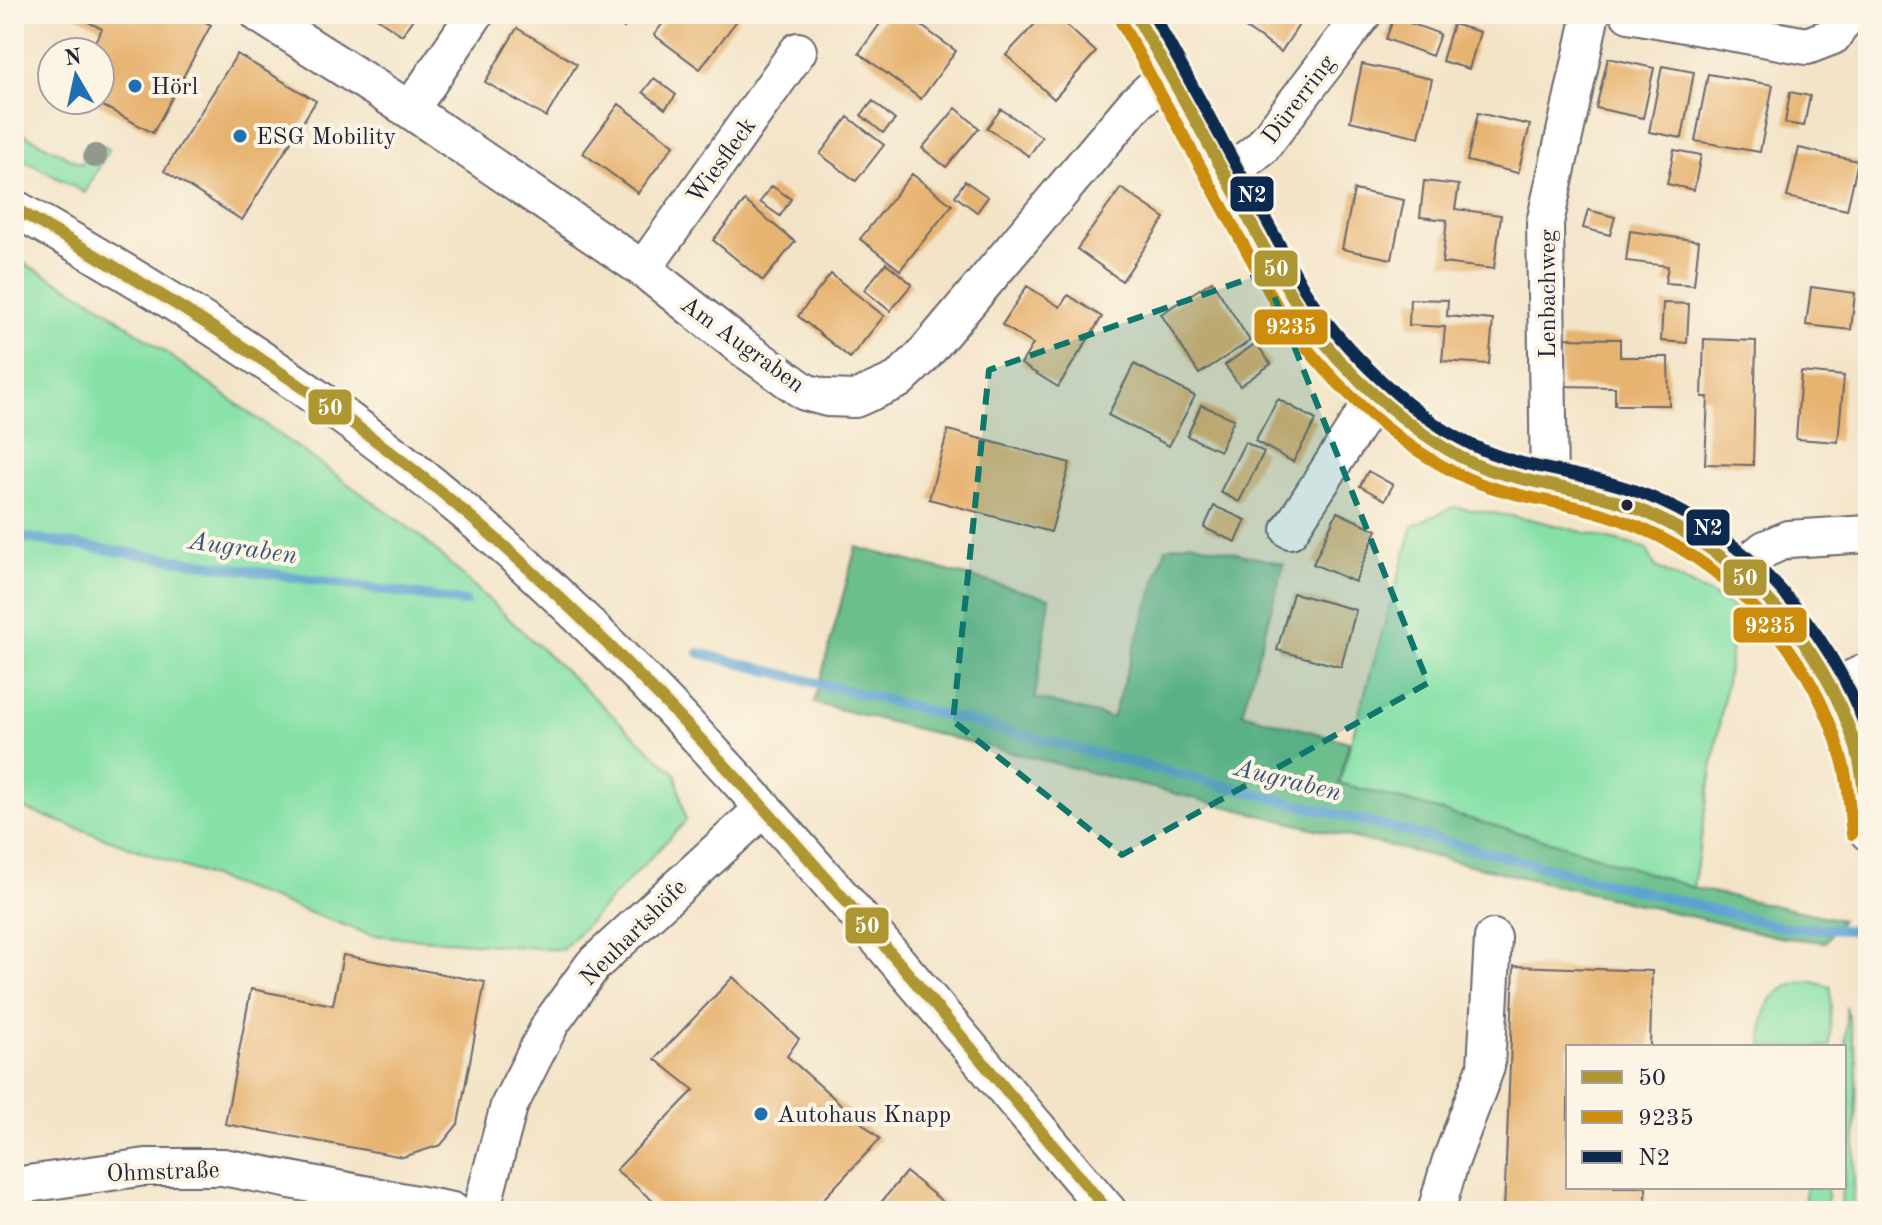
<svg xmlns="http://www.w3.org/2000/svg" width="1882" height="1225" viewBox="0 0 1882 1225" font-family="'Old Standard TT',serif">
<rect width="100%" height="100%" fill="#fcf5e5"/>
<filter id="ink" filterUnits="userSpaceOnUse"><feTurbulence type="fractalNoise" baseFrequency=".0125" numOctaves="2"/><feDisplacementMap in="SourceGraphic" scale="16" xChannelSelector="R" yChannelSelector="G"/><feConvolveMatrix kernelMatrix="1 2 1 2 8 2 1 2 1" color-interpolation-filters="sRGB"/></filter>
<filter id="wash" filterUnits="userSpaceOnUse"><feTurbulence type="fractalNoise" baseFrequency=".006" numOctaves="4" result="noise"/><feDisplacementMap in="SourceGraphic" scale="32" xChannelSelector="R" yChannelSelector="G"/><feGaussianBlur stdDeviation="1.8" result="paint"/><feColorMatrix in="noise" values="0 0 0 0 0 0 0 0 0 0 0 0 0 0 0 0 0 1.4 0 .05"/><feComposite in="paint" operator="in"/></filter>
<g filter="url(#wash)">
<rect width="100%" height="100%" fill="#f3e4c8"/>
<path fill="#86e1a7" stroke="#548271" stroke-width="2" d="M14 129 81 164 94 141 109 149 85 193 14 155Z
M14 258 94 301 419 535 676 774 686 821 562 950 371 935 14 805Z
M1453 507 1530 519 1646 548 1656 567 1738 609 1693 888 1557 843 1339 783 1413 526Z
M1809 981 1831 987 1830 1047H1762C1763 1008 1767 987 1809 981Z
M1846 1006 1857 1061 1853 1211H1841L1842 1187H1844Z
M1805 1187H1827V1211H1805Z"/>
<path fill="#6cbf8c" stroke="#477064" stroke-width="2" d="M1190 542 1284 564 1242 713 1349 742 1339 783 1557 843 1693 888 1841 920 1825 942 1779 937 1320 830 814 703 856 547 1050 598 1035 698 1112 718 1166 548Z"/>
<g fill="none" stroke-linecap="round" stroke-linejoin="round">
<path stroke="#5ba2d1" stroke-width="10" d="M14 536 465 602
M699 653 1783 927 1868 931"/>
</g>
<g id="blocks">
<path fill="#e7b371" d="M73 14H191L211 25 153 133 92 100H100V52H89L102 29Z
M371 14H416L402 35Z
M605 14H634L624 28Z
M670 14H732L738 19 700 69 654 35Z
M887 14H905L956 51 921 99 859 53Z
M1044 14H1054L1096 52 1054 99 1006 55Z
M1225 14H1306L1281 52Z
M1394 17 1440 34 1432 56 1386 39Z
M1453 24 1480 32 1469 69 1442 61Z
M517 28 577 64 546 117 485 82Z
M237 54 316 101 242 220 164 171Z
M1608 58 1654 68 1643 118 1596 108Z
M1362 64 1432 79 1419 137 1350 121Z
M1662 66 1694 72 1682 138 1649 132Z
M1708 74 1773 85 1760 152 1695 141Z
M654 78 676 95 665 109 643 92Z
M1790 92 1810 96 1804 126 1785 123Z
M873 101 895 120 883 133 861 115Z
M619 104 674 145 638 193 583 153Z
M956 108 979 128 946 167 922 148Z
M1001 109 1042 137 1029 156 987 128Z
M1478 113 1530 125 1518 173 1467 161Z
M848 117 884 145 856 181 820 154Z
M1799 148 1858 161 1847 210 1787 197Z
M1674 150 1701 155 1694 190 1667 184Z
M912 174 952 205 900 270 860 239Z
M965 181 988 197 977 212 955 196Z
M1424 181 1459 185 1455 209 1501 215 1494 269 1442 263 1447 220 1420 217Z
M772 186 791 199 780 216 760 202Z
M1121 188 1165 218 1122 281 1077 249Z
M1354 190 1404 200 1392 259 1342 249Z
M745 201 795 242 763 281 713 240Z
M1588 210 1615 217 1610 235 1583 228Z
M1630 231 1699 241 1694 285 1665 283 1668 266 1626 261Z
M886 263 912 284 890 311 864 290Z
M831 274 884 316 850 358 798 316Z
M1212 281 1250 341 1199 374 1161 314Z
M1027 286 1060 307 1068 295 1102 317 1058 387 1021 364 1033 344 1002 325Z
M1811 287 1855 293 1851 330 1806 325Z
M1410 299 1448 300 1447 316 1493 320 1489 364 1442 361 1445 327 1409 325Z
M1663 303 1689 304 1687 343 1661 341Z
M1561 338 1620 339V357H1668L1669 405H1615V387L1561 386Z
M1704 339 1756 341 1753 465 1705 464 1708 397H1702Z
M1256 343 1271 364 1240 386 1225 365Z
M1134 364 1195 396 1169 446 1108 415Z
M1801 372 1844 376 1838 442 1796 439Z
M1278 399 1316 420 1293 462 1255 441Z
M1201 405 1234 419 1220 451 1187 436Z
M948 430 1070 463 1051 532 929 499Z
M1245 442 1264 452 1239 502 1220 492Z
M1368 471 1393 485 1385 500 1360 486Z
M1214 506 1246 520 1236 542 1204 528Z
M1337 512 1377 530 1355 582 1313 564Z
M1293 593 1356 610 1341 667 1277 650Z
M343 955 485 982 458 1124 441 1145 403 1157 225 1124 251 989 333 1005Z
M1514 966 1652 971 1650 1047H1568V1187H1646V1211H1504Z
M733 977 799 1039 787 1056 880 1139 812 1211H665L616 1170 694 1090 655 1059Z
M906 1172 954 1211H874Z"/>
</g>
</g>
<g filter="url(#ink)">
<use href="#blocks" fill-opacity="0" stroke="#6b666c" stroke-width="2"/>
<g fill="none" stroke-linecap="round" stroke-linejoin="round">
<g stroke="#6b666c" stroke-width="40">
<path id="minor" d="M259 14 410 110 643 269 739 345 805 392 827 398 855 399 898 380 921 358 1135 104 1169 73
M1135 14C1170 75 1204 137 1238 199 1258 236 1276 276 1299 311 1319 342 1349 372 1376 396 1404 420 1453 458 1487 469 1533 485 1583 489 1628 505 1735 545 1824 639 1856 748 1864 775 1864 805 1868 832
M1629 14 1807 46 1833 36 1848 14
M410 110 475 14
M1225 177 1262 147 1363 14
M14 208C182 302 353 412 496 539 721 738 913 983 1108 1211
M643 269 798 51
M1549 483 1545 223 1591 14
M1290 530 1376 396
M1739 570 1765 549 1788 539 1868 534
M1834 687 1868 671
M14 1186 146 1167H223L452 1211
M481 1211 509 1106 551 1023 593 965 764 808
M1436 1211 1450 1163 1486 1067 1493 938"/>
</g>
<use href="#minor" stroke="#fff" stroke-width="36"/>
<g stroke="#fcf5e5" stroke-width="18">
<path id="bus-1" d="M1135 14C1170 75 1205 137 1238 199 1281 278 1306 335 1376 396 1409 424 1446 454 1487 469 1533 485 1582 488 1628 505 1735 546 1822 638 1856 748 1864 775 1864 804 1868 832
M14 208C184 305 350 409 496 539 723 741 912 980 1108 1211"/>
</g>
<g stroke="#fcf5e5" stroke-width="18">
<path id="bus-2" d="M1121 22 1277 306C1319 373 1395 447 1469 479 1517 500 1572 501 1621 520 1725 558 1811 649 1841 756 1849 781 1849 808 1852 834"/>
</g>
<g stroke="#fcf5e5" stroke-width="18">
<path id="bus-3" d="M1153 14 1304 289C1342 350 1417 422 1483 450 1530 470 1582 472 1630 489 1743 528 1828 624 1868 734"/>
</g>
<use href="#bus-1" stroke="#ae9633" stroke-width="12"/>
<use href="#bus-2" stroke="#cc8c0c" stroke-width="12"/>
<use href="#bus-3" stroke="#0c294f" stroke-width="12"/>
</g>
<circle fill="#91998c" cx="95" cy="156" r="12"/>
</g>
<path fill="#0f766e" fill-opacity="0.2" stroke="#0f766e" stroke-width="6" stroke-dasharray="16 10" stroke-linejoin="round" d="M1265 273 1428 683 1122 855 953 721 989 370Z"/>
<g fill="#1f6fb2" stroke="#fcf5e5" stroke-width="3">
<circle cx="135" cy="86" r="8"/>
<circle cx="240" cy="136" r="8"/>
<circle cx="761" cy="1114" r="8"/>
</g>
<circle fill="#22223b" stroke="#fcf5e5" stroke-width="3" cx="1627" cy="505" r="7"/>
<g text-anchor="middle" stroke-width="8" stroke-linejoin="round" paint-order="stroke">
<g font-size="24" fill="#22223b" stroke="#fcf5e5" text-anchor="start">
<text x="151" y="94">Hörl</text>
<text x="256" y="144">ESG Mobility</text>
<text x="777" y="1122">Autohaus Knapp</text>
</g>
<g font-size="24" fill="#22223b" stroke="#fcf5e5">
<text transform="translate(1298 99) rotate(-53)" y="8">Dürerring</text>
<text transform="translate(721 160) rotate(-54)" y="8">Wiesfleck</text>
<text transform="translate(1547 294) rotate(-90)" y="8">Lenbachweg</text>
<text transform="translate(743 344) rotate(36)" y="8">Am Augraben</text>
<text transform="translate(633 932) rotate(-45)" y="8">Neuhartshöfe</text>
<text transform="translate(163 1171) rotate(-2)" y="8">Ohmstraße</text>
</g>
<g font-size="26" font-style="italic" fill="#395577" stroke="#fcf5e5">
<text transform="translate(243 547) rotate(8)" y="9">Augraben</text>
<text transform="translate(1288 779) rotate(14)" y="9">Augraben</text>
</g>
</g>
<g stroke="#fcf5e5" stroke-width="3">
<rect x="1229" y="175" width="46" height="38" rx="8" fill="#0c294f"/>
<rect x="1253" y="249" width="46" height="39" rx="8" fill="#ae9633"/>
<rect x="1253" y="308" width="76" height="38" rx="8" fill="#cc8c0c"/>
<rect x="307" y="388" width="46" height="38" rx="8" fill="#ae9633"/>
<rect x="1685" y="508" width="46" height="39" rx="8" fill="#0c294f"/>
<rect x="1722" y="558" width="46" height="39" rx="8" fill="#ae9633"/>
<rect x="1732" y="606" width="76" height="38" rx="8" fill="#cc8c0c"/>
<rect x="844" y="906" width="46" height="39" rx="8" fill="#ae9633"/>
</g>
<g font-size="22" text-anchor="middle" font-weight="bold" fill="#fff">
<text x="1252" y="202">N2</text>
<text x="1276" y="276">50</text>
<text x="1291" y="334">9235</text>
<text x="330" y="415">50</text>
<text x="1708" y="535">N2</text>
<text x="1745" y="585">50</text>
<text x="1770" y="633">9235</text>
<text x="867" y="933">50</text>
</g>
<rect width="1882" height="1225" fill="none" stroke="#fcf5e5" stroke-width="48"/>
<rect x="1566" y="1045" width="280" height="144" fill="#fcf5e5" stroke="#a5a1a1" stroke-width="2"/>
<rect x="1582" y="1071" width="40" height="12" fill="#ae9633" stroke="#a5a1a1" stroke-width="2"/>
<text x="1638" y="1085" font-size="24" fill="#22223b">50</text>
<rect x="1582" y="1111" width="40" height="12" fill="#cc8c0c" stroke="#a5a1a1" stroke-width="2"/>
<text x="1638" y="1125" font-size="24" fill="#22223b">9235</text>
<rect x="1582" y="1151" width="40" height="12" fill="#0c294f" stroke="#a5a1a1" stroke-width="2"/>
<text x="1638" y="1165" font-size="24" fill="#22223b">N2</text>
<g transform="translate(76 76) rotate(351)"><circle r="38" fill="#fcf5e5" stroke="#a5a1a1" stroke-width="2"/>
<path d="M0-6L14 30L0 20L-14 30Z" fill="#1f6fb2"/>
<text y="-12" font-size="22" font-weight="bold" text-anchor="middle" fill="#22223b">N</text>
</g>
</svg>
